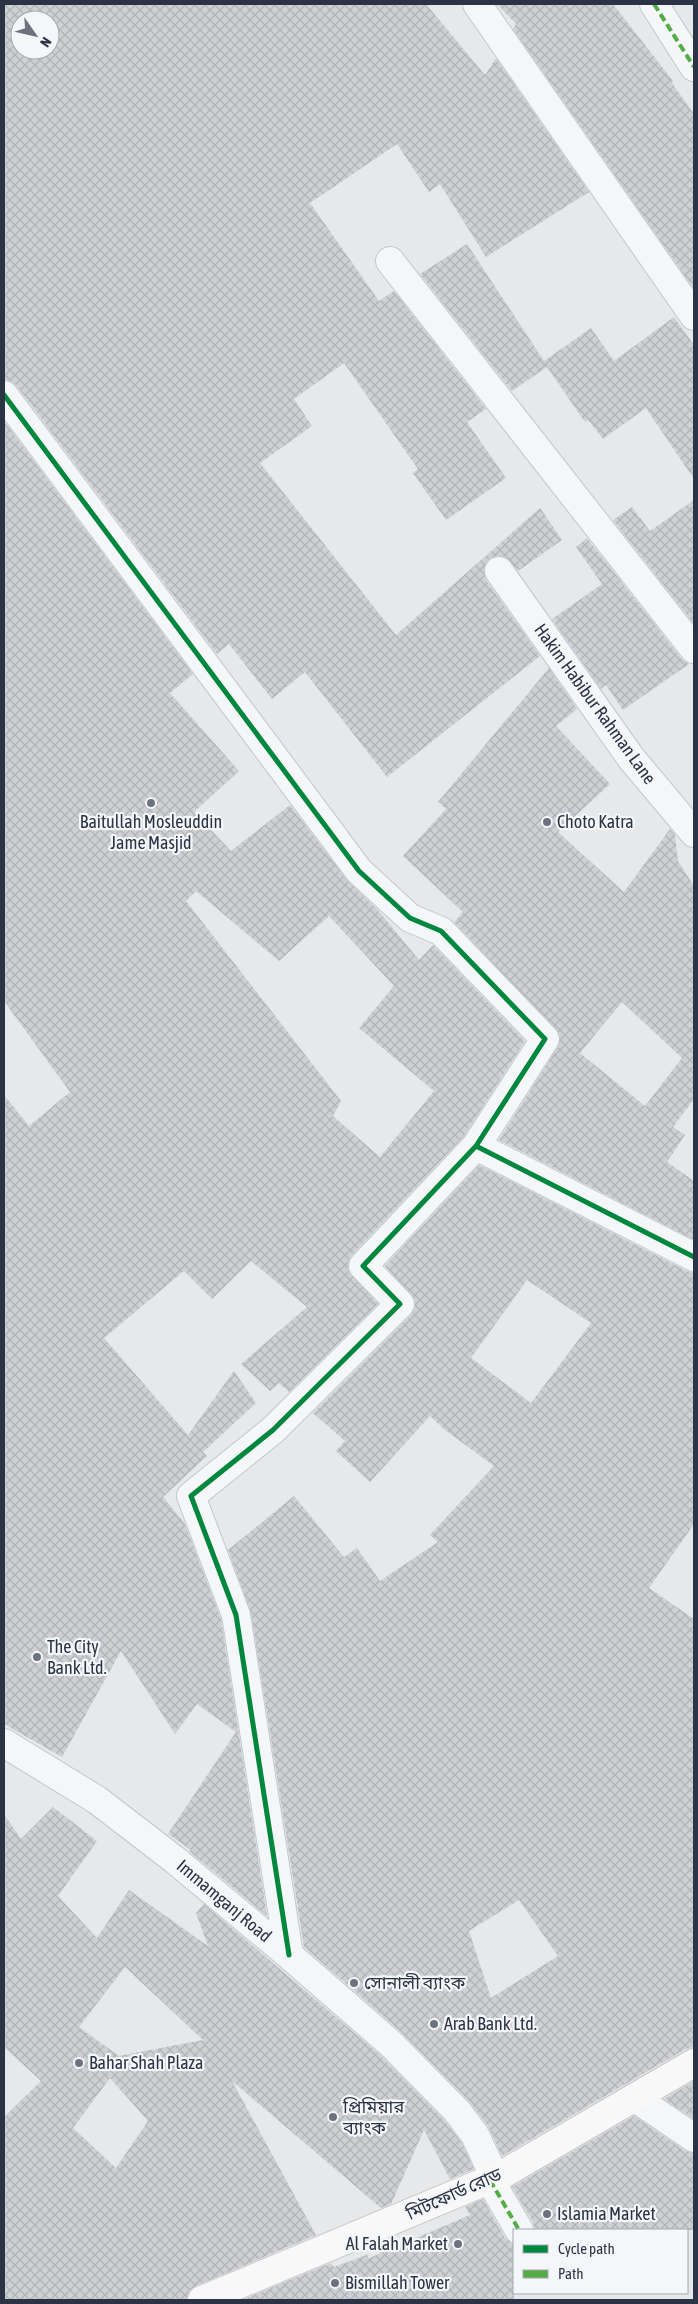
<svg xmlns="http://www.w3.org/2000/svg" width="698" height="2304" viewBox="0 0 698 2304" font-family="'Asap Condensed','Noto Sans Bengali',sans-serif">
<defs>
<pattern id="building-cross-hatch" width="8" height="8" patternUnits="userSpaceOnUse" patternTransform="scale(1.25)"><rect width="8" height="8" fill="#ced0d3"/><path d="M0 0l8 8M0 8l8-8" fill="none" stroke="#b1b3b6"/></pattern>
</defs>
<rect width="100%" height="100%" fill="#e6e8ea"/>
<path fill="url(#building-cross-hatch)" fill-rule="evenodd" d="M4 4H426L485 75 496 58 589 192 486 257 440 184 429 192 397 144 310 203 379 301 394 291 486 409 467 422 506 478 446 520 413 473 418 469 344 363 294 399 312 426 260 463 396 635 540 508 562 540 518 571 505 557 497 556 490 558 485 565 484 573 486 580 540 656 387 777 305 672 272 699 229 644 217 654 17 386 11 381 4 380ZM20 20H50V50H20Z
M497 4H613L673 81 672 83 694 114V289L513 29 516 24Z
M467 244 544 361 591 328 614 361 674 317 694 345V479L646 408 603 439 588 420 585 422 547 367 512 391 420 274Z
M4 421 193 674 170 693 239 771 194 812 231 851 290 805 347 880 377 909 419 960 433 945 525 1041 464 1136 351 1256 348 1263V1270L378 1304 289 1392 279 1383 270 1391 241 1364 307 1307 251 1261 212 1299 184 1271 104 1338 188 1435 234 1371 256 1403 203 1452 207 1456 163 1497 185 1524 221 1619 267 1916 189 1851 191 1850 168 1834 236 1732 197 1704 175 1734 121 1651 62 1757 4 1724V1095L29 1126 70 1092 4 1001ZM196 891 279 961 329 916 394 986 359 1028 434 1091 380 1157 333 1116 341 1101 186 901Z
M694 500V624L613 520 632 507 650 531Z
M587 538 682 659 689 664 623 710 606 685 601 689 552 619 602 584 576 547Z
M549 668 577 709 556 726 610 784 558 832 624 892 670 829 675 835 678 861 694 886V1099L673 1127 685 1135 667 1162 694 1181V1240L499 1140 558 1047 560 1034 454 922 463 912 403 856 446 809 438 802ZM622 1002 682 1058 645 1106 580 1053Z
M479 1165 687 1271 694 1273V1524L649 1588 694 1619V2047L686 2049 502 2156 488 2126 468 2100 400 2031 304 1947 251 1613 228 1550 294 1496 344 1557 357 1548 380 1581 438 1542 430 1535 494 1466 445 1430 430 1416 370 1482 336 1451 345 1441 313 1413 411 1315 415 1308V1300L385 1266ZM527 1280 591 1323 531 1403 471 1358ZM519 1900 558 1956 491 1998 469 1931Z
M53 1807 97 1841 58 1896 97 1938 129 1890 208 1946 196 1913 204 1904 379 2054 445 2121 462 2143 474 2169 450 2179 424 2130 391 2204 381 2208 232 2081 316 2235 196 2286 189 2291 187 2300H4V2117L41 2081 4 2047V1814L21 1839ZM125 1967 203 2040 119 2056 79 2027ZM110 2078 148 2121 116 2168 73 2128Z
M694 2081V2119L664 2099Z
M634 2116 685 2151 694 2153V2230H535L533 2222 512 2187Z
M483 2199 505 2238 514 2244V2300H242L331 2263 334 2267 369 2254 367 2259 470 2215 465 2207Z"/>
<g fill="none" stroke-linecap="round" stroke-linejoin="round">
<g stroke="#c4c6c8" stroke-width="30">
<path id="minor" d="M477 4 694 316
M654 4 694 67
M390 261 694 649
M4 395 359 871 410 918 441 931 545 1039 476 1146 694 1257
M499 571 631 758 694 833
M4 1743 97 1800 175 1860 289 1955 390 2043 457 2111 475 2135 495 2178
M289 1955 236 1615 191 1496 273 1430 400 1304 363 1266 476 1146
M635 2098 694 2138
M490 2180 519 2230"/>
</g>
<g stroke="#c4c6c8" stroke-width="30">
<path id="secondary" d="M202 2300 503 2174 694 2063"/>
</g>
<use href="#minor" stroke="#f5f6f7" stroke-width="28"/>
<use href="#secondary" stroke="#f8f8f8" stroke-width="28"/>
<path stroke="#54ac47" stroke-width="4" stroke-dasharray="8 4" stroke-linecap="butt" d="M654 4 694 67
M490 2180 519 2230"/>
<g stroke="#f4f6f9" stroke-width="8">
<path id="cycleway" d="M4 395 359 871 410 918 441 931 545 1039 476 1146 694 1257
M289 1955 236 1615 191 1496 273 1430 400 1304 363 1266 476 1146"/>
</g>
<use href="#cycleway" stroke="#00873e" stroke-width="5"/>
</g>
<g fill="#6c737f" stroke="#f4f6f9" stroke-width="2">
<circle cx="151" cy="803" r="5"/>
<circle cx="547" cy="822" r="5"/>
<circle cx="37" cy="1657" r="5"/>
<circle cx="354" cy="1983" r="5"/>
<circle cx="434" cy="2024" r="5"/>
<circle cx="79" cy="2063" r="5"/>
<circle cx="333" cy="2117" r="5"/>
<circle cx="547" cy="2214" r="5"/>
<circle cx="458" cy="2244" r="5"/>
<circle cx="335" cy="2283" r="5"/>
</g>
<g text-anchor="middle" stroke-width="4.5" stroke-linejoin="round" paint-order="stroke">
<g font-size="18" fill="#2b3445" stroke="#f4f6f9">
<text transform="translate(595 704) rotate(54)" y="6">Hakim Habibur Rahman Lane</text>
<text transform="translate(224 1901) rotate(40)" y="6">Immamganj Road</text>
<text transform="translate(454 2194) rotate(-24)" y="6">মিটফোর্ড রোড</text>
</g>
<g font-size="18" fill="#2b3445" stroke="#f4f6f9" text-anchor="start">
<text x="151" y="828" text-anchor="middle">Baitullah Mosleuddin<tspan x="151" dy="21">Jame Masjid</tspan></text>
<text x="557" y="828">Choto Katra</text>
<text x="47" y="1653">The City<tspan x="47" dy="21">Bank Ltd.</tspan></text>
<text x="364" y="1989">সোনালী ব্যাংক</text>
<text x="444" y="2030">Arab Bank Ltd.</text>
<text x="89" y="2069">Bahar Shah Plaza</text>
<text x="343" y="2113">প্রিমিয়ার<tspan x="343" dy="21">ব্যাংক</tspan></text>
<text x="557" y="2220">Islamia Market</text>
<text x="448" y="2250" text-anchor="end">Al Falah Market</text>
<text x="345" y="2289">Bismillah Tower</text>
</g>
</g>
<rect width="698" height="2304" fill="none" stroke="#2b3445" stroke-width="10"/>
<rect x="513" y="2229" width="175" height="65" fill="#f4f6f9" stroke="#a4a8b1"/>
<rect x="523" y="2245" width="25" height="8" fill="#00873e" stroke="#a4a8b1"/>
<text x="558" y="2254" font-size="15" fill="#2b3445">Cycle path</text>
<rect x="523" y="2270" width="25" height="8" fill="#54ac47" stroke="#a4a8b1"/>
<text x="558" y="2279" font-size="15" fill="#2b3445">Path</text>
<g transform="translate(35 35) rotate(124)"><circle r="24" fill="#f4f6f9" stroke="#a4a8b1"/>
<path d="M0-4L9 19L0 12L-9 19Z" fill="#6c737f"/>
<text y="-8" font-size="14" font-weight="bold" text-anchor="middle" fill="#2b3445">N</text>
</g>
</svg>
